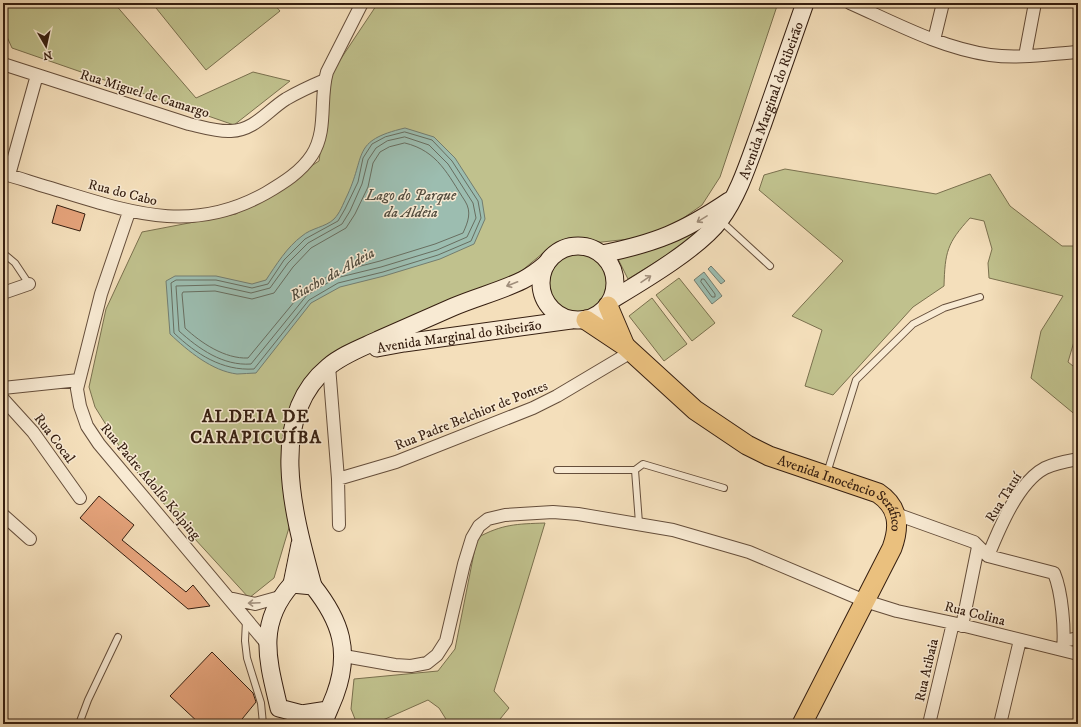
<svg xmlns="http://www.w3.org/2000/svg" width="1081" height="727" viewBox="0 0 1081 727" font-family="'IM FELL DW Pica',serif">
<rect width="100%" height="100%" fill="#f4dfbb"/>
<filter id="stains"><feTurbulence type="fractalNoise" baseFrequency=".005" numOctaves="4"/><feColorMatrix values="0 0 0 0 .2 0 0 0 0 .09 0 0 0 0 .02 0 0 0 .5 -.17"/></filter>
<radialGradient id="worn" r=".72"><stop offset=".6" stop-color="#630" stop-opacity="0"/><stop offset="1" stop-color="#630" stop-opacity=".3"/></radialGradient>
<path fill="#c0c18d" stroke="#7a704e" d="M3 3H114L196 98 253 72 290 81 234 125 12 48 3 28Z
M152 3H273L280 11 206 70Z
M378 3H778L720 177 702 205 682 219 655 233 629 239 549 248 513 278 379 330 303 382 283 430 291 521 274 578 249 598 183 526 131 465 95 407 89 387 106 309 142 232 236 214 319 161 332 72Z
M785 169 936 194 990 174 1010 206 1062 246H1078V328L1068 362 1078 370V417L1031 378 1041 331 1063 296 989 278 988 263 992 249 984 221 970 218C947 243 945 252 944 286L913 307 833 395 805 386 822 330 792 316 843 261 759 190 764 175Z
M706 226 675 250 628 279 616 255Z
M546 283a32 32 0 1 1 64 0a32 32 0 1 1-64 0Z
M679 278 715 323 692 341 656 295Z
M652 298 687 344 664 361 629 316Z
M545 523 494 691 509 708 496 724H449L439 708 428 700 374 724H357L351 709 354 679 438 671 455 649 477 538C502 524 517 524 545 523Z"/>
<path fill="#9cbdb0" stroke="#737d70" d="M405 128 434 137 455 158 482 200 485 219 474 244 440 259 384 276 340 287 311 303 256 373C250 373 243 374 237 374 212 371 188 351 170 334L166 281 175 276H216L252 284 266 280C276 265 287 247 302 236 311 228 326 227 334 219 340 213 343 204 346 198 367 155 350 141 405 128Z
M711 266 725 281 721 284 708 269Z
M704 272 722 296 712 304 694 280Z"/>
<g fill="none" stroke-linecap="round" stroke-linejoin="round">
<path stroke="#686e60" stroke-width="1" d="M405 132 432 140 452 161 478 201 481 218 471 241 438 255 383 272 338 283 309 300 254 369C222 371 196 354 174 333L171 283 176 280H216L252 288 268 284 284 260 305 239 338 221 345 209 358 182 363 158 372 144 385 137Z
M405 137 429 145 448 164 473 203 476 218 467 237 437 250 381 267 336 278 307 295 251 364C223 366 199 349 179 331L176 286 215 285 251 293 270 288 288 263 308 243 342 224 350 211 362 184 368 160 376 148 387 141Z
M405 143C438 151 448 175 465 201 472 212 468 222 463 233L435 244 380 261 334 273 304 290 248 358C225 359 201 343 185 328L182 294 183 292 215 291 252 299 274 293 293 267 311 248 346 228 355 214 368 187 373 163 380 152 389 147Z
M702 279H704L715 294V297H712L701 282Z"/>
</g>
<path fill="#e5a37b" stroke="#351e10" d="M57 205 85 214 80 231 52 223Z
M99 496 134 525 122 540 186 592 193 585 210 606 188 609 80 518Z
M212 652 253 693 256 702 238 724H200L170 696Z"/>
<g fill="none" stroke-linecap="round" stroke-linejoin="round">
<g stroke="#654e3b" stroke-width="8">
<path id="service" d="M721 221 770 266
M3 253 15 263 29 284
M557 470H635L643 464 724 488
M635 470 639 523
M827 473 856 380 913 324 944 308 980 297
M246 621 245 641 247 658 261 703 263 724
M79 724 88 700 118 637"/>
</g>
<g stroke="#654e3b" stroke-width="14">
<path id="minor" d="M850 3C895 23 941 48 990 55 1019 59 1049 54 1078 52
M934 40 943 3
M1025 56 1035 3
M3 64 189 124C203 127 217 132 231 131 255 130 267 111 286 99 298 92 311 86 325 80
M3 174C18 177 32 183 47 187 125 210 188 237 266 193 283 183 301 172 312 155 328 130 319 99 327 72L362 3
M9 175 37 75
M129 212 101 294 77 389 80 406 87 426 99 444 267 644
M3 293 29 284
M329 366 338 479 339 525
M3 388 79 380
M3 399 33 432 80 498
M338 479 396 462 533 408 557 396 631 352
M896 514 974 542 988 556 1054 573C1062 592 1065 630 1063 650
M3 515 30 539
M988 556C999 529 1018 482 1045 468 1055 463 1067 461 1078 459
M229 598 255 604 280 597
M962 626 978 547
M1064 641 1078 638
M344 656 395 665 411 666 427 663 437 655 446 641 464 564 472 538 479 526 488 519 505 515 553 512 578 514 673 530 749 552 865 601 897 611 953 623 1078 654
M929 724 953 623
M1000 724 1020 640"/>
</g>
<g stroke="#351e10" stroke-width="19">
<g id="secondary">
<circle cx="578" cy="283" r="37"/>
<path d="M602 254C656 243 683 232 729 201"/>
<path id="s1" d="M613 299C643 281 699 248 720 220 740 193 750 158 762 126 776 85 791 44 805 3"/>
<path id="s2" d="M377 348 404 343 571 320"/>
<path d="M292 584 300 544"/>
<path d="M313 586C295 519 265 419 328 367 342 355 361 348 378 340 403 329 428 318 453 307 476 297 501 291 523 280 531 276 539 270 546 264"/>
<path d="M323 724C327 714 331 705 335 695 351 652 341 621 313 586L292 584C256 624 268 661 279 708L302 714 328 710"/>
</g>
</g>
<g stroke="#351e10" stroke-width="21">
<g id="primary">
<path d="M608 306 625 346"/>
<path id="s3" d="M586 320 625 346 695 410 747 445 769 456 878 493C899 507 900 526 892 548L802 724"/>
</g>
</g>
<use href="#service" stroke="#f8ead3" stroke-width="6"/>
<use href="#minor" stroke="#f8ead3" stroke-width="12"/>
<use href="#secondary" stroke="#f8ead3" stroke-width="17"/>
<use href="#primary" stroke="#eac07e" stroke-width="19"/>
</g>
<defs><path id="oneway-shaft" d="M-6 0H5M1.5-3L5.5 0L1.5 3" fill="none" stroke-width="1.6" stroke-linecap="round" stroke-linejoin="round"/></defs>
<g stroke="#a08e7b">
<use href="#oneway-shaft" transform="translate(702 219) rotate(148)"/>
<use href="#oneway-shaft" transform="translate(646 279) rotate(-34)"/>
<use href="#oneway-shaft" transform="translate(512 284) rotate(159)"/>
<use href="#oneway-shaft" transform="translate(254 603) rotate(178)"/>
</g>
<g text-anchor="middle" stroke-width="3" stroke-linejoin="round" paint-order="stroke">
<g font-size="14" fill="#351e10" stroke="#f8ead3">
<text transform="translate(145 93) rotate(17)" y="5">Rua Miguel de Camargo</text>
<text dy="5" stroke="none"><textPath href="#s1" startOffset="264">Avenida Marginal do Ribeirão</textPath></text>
<text transform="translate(123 192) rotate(14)" y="5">Rua do Cabo</text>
<text dy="5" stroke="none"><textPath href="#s2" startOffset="83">Avenida Marginal do Ribeirão</textPath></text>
<text transform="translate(471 415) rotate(-22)" y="5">Rua Padre Belchior de Pontes</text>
<text transform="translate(55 438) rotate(53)" y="5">Rua Cocal</text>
<text transform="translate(151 481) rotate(50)" y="5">Rua Padre Adolfo Kolping</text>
<text dy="5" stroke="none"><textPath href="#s3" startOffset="314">Avenida Inocêncio Seráfico</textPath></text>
<text transform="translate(1003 497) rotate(-58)" y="5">Rua Tatuí</text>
<text transform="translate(975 613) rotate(14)" y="5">Rua Colina</text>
<text transform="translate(926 670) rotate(-77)" y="5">Rua Atibaia</text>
</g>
<g font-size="15" font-style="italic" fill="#544e40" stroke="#f8ead3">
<text x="411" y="200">Lago do Parque<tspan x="411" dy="17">da Aldeia</tspan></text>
<text transform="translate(332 274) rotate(-29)" y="5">Riacho da Aldeia</text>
</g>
<g font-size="18" font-weight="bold" letter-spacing="1" fill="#351e10" stroke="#f8ead3">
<text x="256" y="422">ALDEIA DE<tspan x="256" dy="21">CARAPICUÍBA</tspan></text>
</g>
</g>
<rect width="1081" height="727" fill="none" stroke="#f4dfbb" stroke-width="16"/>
<rect x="4" y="4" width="1073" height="719" fill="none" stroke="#351e10" stroke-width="2"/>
<rect x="8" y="8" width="1065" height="711" fill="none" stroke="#351e10"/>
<g transform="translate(46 46) rotate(171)" stroke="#f8ead3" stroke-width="3" paint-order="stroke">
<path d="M0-3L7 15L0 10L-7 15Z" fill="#351e10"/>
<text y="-6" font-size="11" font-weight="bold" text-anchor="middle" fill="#351e10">N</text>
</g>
<rect width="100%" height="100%" filter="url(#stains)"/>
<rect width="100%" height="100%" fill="url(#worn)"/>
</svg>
